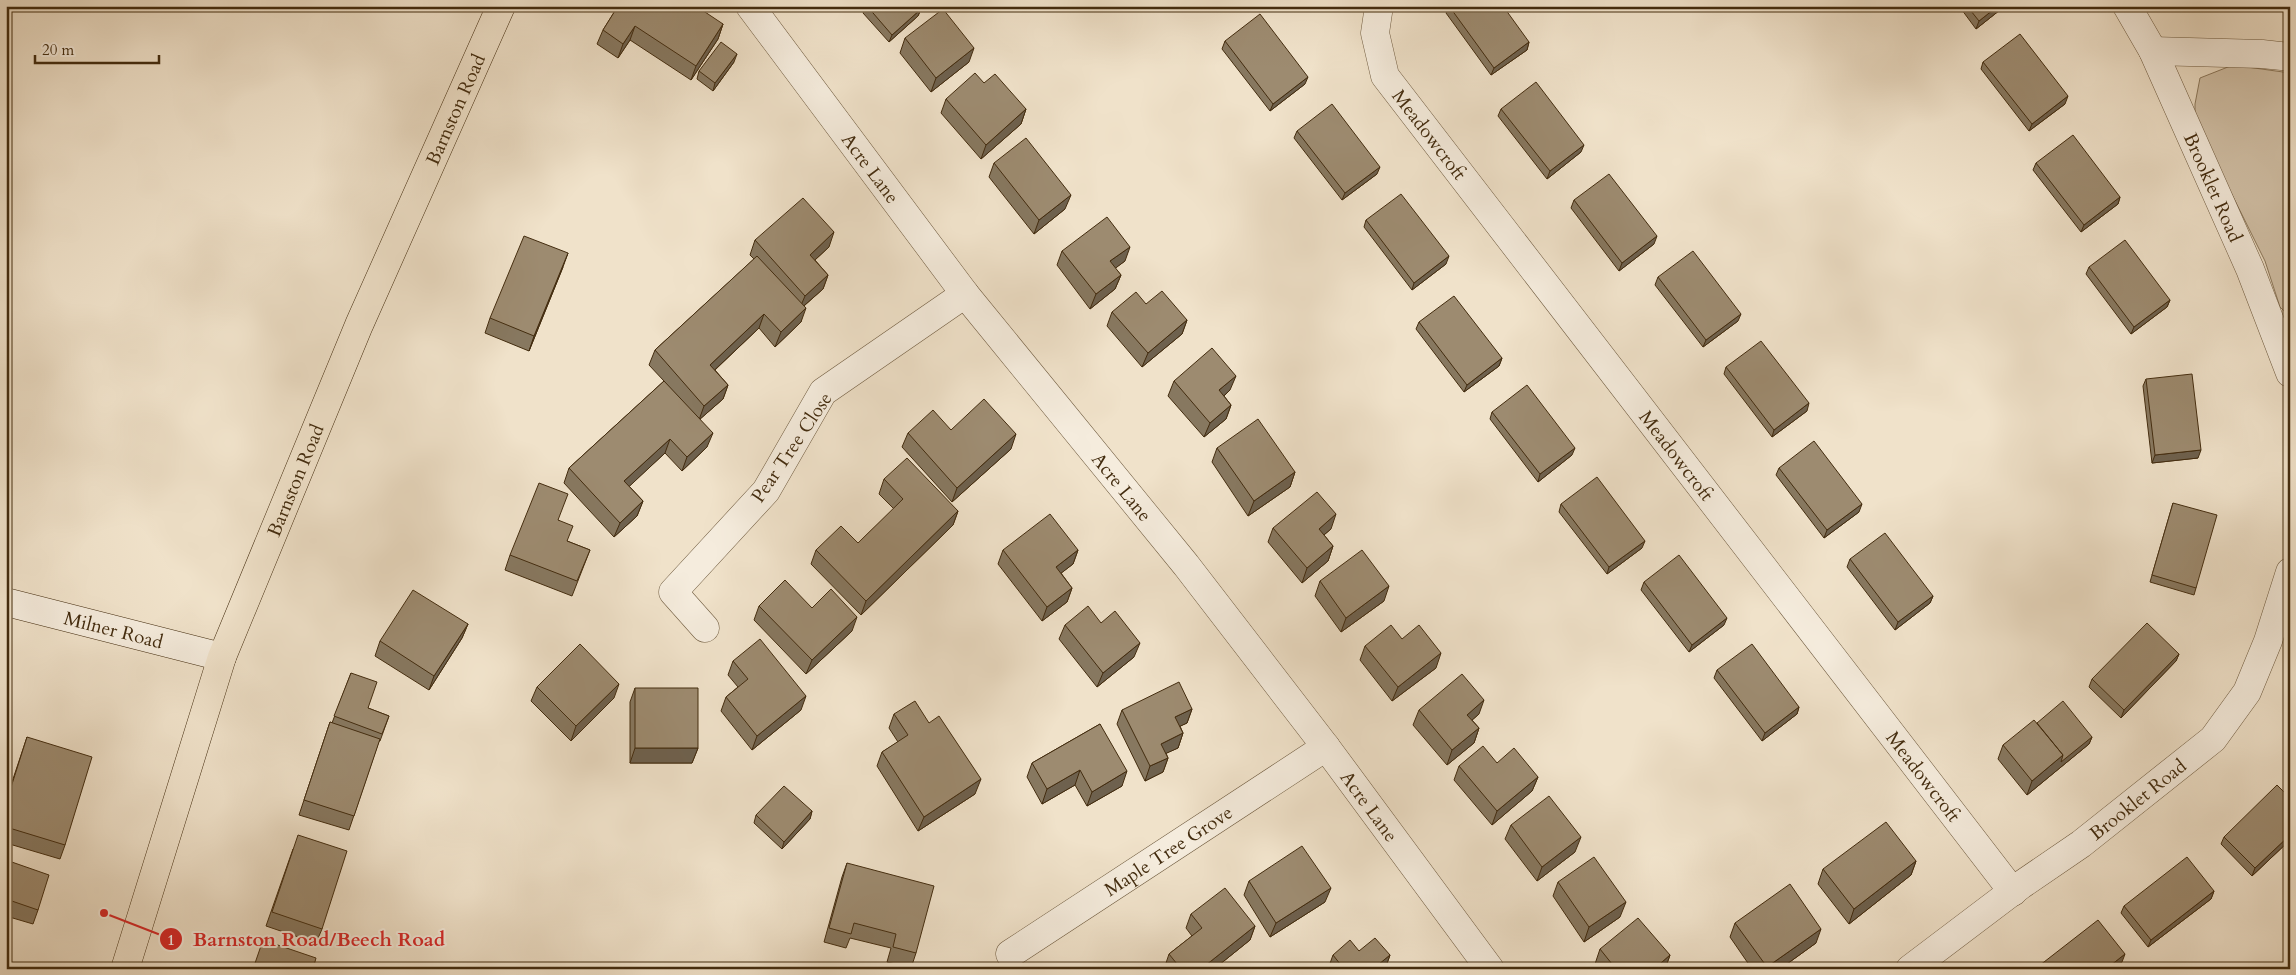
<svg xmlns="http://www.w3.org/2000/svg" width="2296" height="975" viewBox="0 0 2296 975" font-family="Cardo,serif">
<rect width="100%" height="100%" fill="#f0e2ca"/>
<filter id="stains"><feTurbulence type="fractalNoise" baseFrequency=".004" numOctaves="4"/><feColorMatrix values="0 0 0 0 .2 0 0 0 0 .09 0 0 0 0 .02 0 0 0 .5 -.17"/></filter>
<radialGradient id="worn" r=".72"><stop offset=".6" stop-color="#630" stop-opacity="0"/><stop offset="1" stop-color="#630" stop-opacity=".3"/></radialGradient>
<path fill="#d3c3aa" stroke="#8b785c" d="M2233 65 2290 73V317L2280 307 2265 261 2195 120V104L2200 78Z"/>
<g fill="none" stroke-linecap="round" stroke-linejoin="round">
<g stroke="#6e5a3e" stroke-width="29">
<g id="street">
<path id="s1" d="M750 6 965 294 1186 565 1326 747 1490 969"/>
<path id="s2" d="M1379 6 1375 33 1385 76 2013 892"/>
<path id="s3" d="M2127 6 2153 51 2250 269 2290 373"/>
<path d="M2153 51 2262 54 2290 57"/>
<path d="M705 628 673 592 766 491 823 392 965 294"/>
<path id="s4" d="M1010 954 1326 747"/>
<path id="s5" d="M1910 969 2021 885 2081 844 2213 739 2247 692 2268 641 2290 572"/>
</g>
</g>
<g stroke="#432c0f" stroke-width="29">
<g id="secondary">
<path id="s6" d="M6 602 222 657"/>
</g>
</g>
<g stroke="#432c0f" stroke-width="29">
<g id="primary">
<path id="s7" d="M125 969 222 657 359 325 501 6"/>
</g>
</g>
<use href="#street" stroke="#f5ecdd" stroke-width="28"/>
<use href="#secondary" stroke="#f5ecdd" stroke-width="28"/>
<use href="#primary" stroke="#f0e2ca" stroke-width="28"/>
</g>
<path fill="#877860" stroke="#432c0f" d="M618 6 723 24 718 39 691 80 630 40 618 58 597 44 603 30Z
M865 6H919L921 9 918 16 889 42 863 13Z
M1449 6 1529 42 1527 50 1491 75 1446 13Z
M1959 6H2005L1976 29Z
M905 38 969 62 931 92 900 53Z
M1225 41 1305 84 1270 111 1222 49Z
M734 62 713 91 697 79 699 71Z
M1983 62 2065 104 2029 131 1981 69Z
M984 83 1026 109 1021 124 981 159 941 113 946 99Z
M1501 109 1581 152 1547 179 1498 116Z
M1297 131 1377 174 1342 200 1294 138Z
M994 163 1065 209 1034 234 989 177Z
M2036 163 2120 197 2118 204 2081 232 2033 170Z
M1574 200 1654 244 1619 271 1571 208Z
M1366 220 1446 264 1412 290 1364 227Z
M755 240 829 247 815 260 828 275 823 289 804 306 801 322 775 347 759 328 715 370 728 385 723 399 700 419 707 447 682 471 665 453 629 486 643 501 637 516 614 537 564 483 569 468 664 381 649 365 655 350 754 259 750 255Z
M1062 251 1125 261 1115 268 1121 275 1115 289 1090 309 1057 265Z
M563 267 529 351 485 333 490 318Z
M2089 267 2170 300 2167 307 2131 334 2086 274Z
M1658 277 1738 321 1703 347 1655 285Z
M1146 304 1187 320 1182 334 1142 367 1107 326 1112 312Z
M1419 322 1502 358 1499 366 1464 392 1416 329Z
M1726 367 1807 411 1772 437 1724 374Z
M2146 379 2198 458 2152 463 2143 386Z
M1174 381 1230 390 1224 396 1231 405 1226 419 1204 437 1168 396Z
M1492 412 1572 455 1538 482 1490 419Z
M951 430 1011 449 952 502 902 447 908 433Z
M1217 448 1295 472 1290 487 1248 516 1212 462Z
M1779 468 1859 512 1824 538 1776 475Z
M884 479 958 511 953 525 861 615 811 564 816 550 858 543 894 509 879 494Z
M2173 503 2196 588 2194 595 2150 582Z
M1561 504 1642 548 1607 574 1559 512Z
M559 520 567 541 590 550 572 596 505 570 510 555Z
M1273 528 1331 529 1324 535 1333 546 1328 561 1302 583 1268 542Z
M1003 550H1078L1073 564 1061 573 1072 588 1067 602 1042 621 998 564Z
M1850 559 1933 596 1930 603 1895 630 1847 567Z
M1320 581 1384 601 1341 632 1315 596Z
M1644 582 1724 625 1689 652 1641 590Z
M759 606 812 608 852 631 806 674 754 620Z
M1101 623 1134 657 1097 687 1059 639 1065 625Z
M468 624 462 638 429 690 375 656 380 641Z
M1402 639 1436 668 1392 701 1360 660 1365 646Z
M2179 654 2176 661 2121 718 2089 687 2092 679Z
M733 661 801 710 752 750 721 711 726 697 738 687 728 675Z
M1717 670 1799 707 1797 714 1762 741 1714 678Z
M351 673 368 708 389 716 380 741H379L349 830 299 815 330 722 332 723Z
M537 687 614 698 571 741 531 701Z
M635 688 698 748 692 763H630V702Z
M1192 709 1187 723 1180 726 1183 733 1178 748 1166 753 1168 758 1163 772 1145 781 1117 724 1122 710Z
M1419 710 1479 714 1472 720 1479 728 1474 743 1447 765 1413 725Z
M894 714 929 723 975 794 918 831 877 766 882 752 898 742 889 728Z
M2037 723 2092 737 2089 744 2027 795 1998 759 2003 745Z
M1100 724 1122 786 1087 806 1075 785 1042 804 1027 777 1032 763Z
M27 737 65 845 60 859 6 843V800Z
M1497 763 1538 777 1532 791 1492 825 1454 780 1459 766Z
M2290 798V840L2252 876 2221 844 2224 837Z
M812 811 810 819 782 849 754 823 756 815Z
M1511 825 1575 852 1537 881 1505 839Z
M293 849 322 929 316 943 266 926Z
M6 860 38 910 33 924 6 916Z
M1916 861 1911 875 1849 924 1818 884 1823 869Z
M847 863 916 953 911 968 887 962 891 948 850 938 846 948 824 942 842 877Z
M1249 881 1325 902 1270 937 1244 895Z
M1558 882 1620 917 1584 942 1553 896Z
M2214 891 2211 899 2148 947 2121 913 2124 906Z
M1191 914 1255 926 1250 940 1214 969H1164L1169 954 1192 936 1186 928Z
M1735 923 1816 943 1780 969H1752L1730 937Z
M1600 949 1670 955 1665 969H1599L1595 964Z
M1359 951 1390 955 1385 969H1328L1333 955Z"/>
<path fill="#6e614e" stroke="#432c0f" d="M1998 6H2005L1976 29 1979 21Z
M921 9 918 16 889 42 892 35Z
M723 24 718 39 691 80 696 66Z
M635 26 630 40 618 58 623 44Z
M1529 42 1527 50 1491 75 1494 68Z
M974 48 969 62 931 92 936 78Z
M737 54 734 62 713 91 715 83Z
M1308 77 1305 84 1270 111 1273 104Z
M2068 96 2065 104 2029 131 2032 124Z
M1026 109 1021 124 981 159 986 145Z
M1584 145 1581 152 1547 179 1550 171Z
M1380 167 1377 174 1342 200 1345 193Z
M1071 195 1065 209 1034 234 1039 220Z
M2120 197 2118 204 2081 232 2084 225Z
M834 232 829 247 805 269 810 255Z
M1657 236 1654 244 1619 271 1622 263Z
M1130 247 1125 261 1105 276 1110 261Z
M568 253 563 267 529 351 534 336Z
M1449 256 1446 264 1412 290 1414 283Z
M828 275 823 289 799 310 805 296Z
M1121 275 1115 289 1090 309 1096 294Z
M2170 300 2167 307 2131 334 2134 327Z
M806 308 801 322 775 347 781 332Z
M764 314 759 328 705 379 710 365Z
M1741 314 1738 321 1703 347 1706 340Z
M1187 320 1182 334 1142 367 1148 353Z
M1502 358 1499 366 1464 392 1467 385Z
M1236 376 1230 390 1214 405 1219 390Z
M728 385 723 399 699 420 704 406Z
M1809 403 1807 411 1772 437 1774 430Z
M1231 405 1226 419 1204 437 1210 423Z
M713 433 707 447 682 471 687 457Z
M1016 434 1011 449 952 502 957 488Z
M670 439 665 453 619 496 624 481Z
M1575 448 1572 455 1538 482 1540 474Z
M2201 450 2198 458 2152 463 2155 455Z
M1295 472 1290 487 1248 516 1254 501Z
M643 501 637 516 614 537 620 523Z
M1862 504 1859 512 1824 538 1827 530Z
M958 511 953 525 861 615 866 601Z
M1336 514 1331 529 1314 543 1319 529Z
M1645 541 1642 548 1607 574 1609 567Z
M1333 546 1328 561 1302 583 1307 568Z
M1078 550 1073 564 1051 581 1056 567Z
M1389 586 1384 601 1341 632 1346 618Z
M1072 588 1067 602 1042 621 1047 607Z
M1933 596 1930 603 1895 630 1898 622Z
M857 617 852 631 806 674 812 660Z
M1727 618 1724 625 1689 652 1692 645Z
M468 624 462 638 429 690 434 676Z
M1140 643 1134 657 1097 687 1103 673Z
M1441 653 1436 668 1392 701 1398 687Z
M2179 654 2176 661 2121 718 2124 710Z
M619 684 614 698 571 741 576 726Z
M806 696 801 710 752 750 757 736Z
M1484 700 1479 714 1462 729 1467 715Z
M1799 707 1797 714 1762 741 1765 733Z
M1192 709 1187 723 1170 731 1175 717Z
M1479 728 1474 743 1447 765 1452 750Z
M1183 733 1178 748 1156 758 1161 744Z
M2092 737 2089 744 2027 795 2032 781 2063 755Z
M635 748H698L692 763H630Z
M1168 758 1163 772 1145 781 1150 766Z
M1080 770 1075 785 1042 804 1047 789Z
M1127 771 1122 786 1087 806 1092 792Z
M1538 777 1532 791 1492 825 1497 811Z
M981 779 975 794 918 831 924 817Z
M812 811 810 819 782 849 784 842Z
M2290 835V840L2252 876 2255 868Z
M1581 837 1575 852 1537 881 1542 867Z
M1916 861 1911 875 1849 924 1854 909Z
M1331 888 1325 902 1270 937 1276 923Z
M2214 891 2211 899 2148 947 2151 940Z
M1626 902 1620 917 1584 942 1589 927Z
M1255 926 1250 940 1214 969H1201Z
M1821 929 1816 943 1780 969H1766L1767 967Z
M2125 954 2122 962 2113 969H2106Z
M1390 955 1385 969H1373Z
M1670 955 1665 969H1654Z"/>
<path fill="#9d8b70" stroke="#432c0f" d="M618 6H696L723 24 696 66 635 26 623 44 603 30Z
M867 6H919L921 9 892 35Z
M1449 6H1503L1529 42 1494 68Z
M1967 6H1998L1979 21Z
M943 9 974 48 936 78 905 38Z
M1260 14 1308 77 1273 104 1225 41Z
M2020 34 2068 96 2032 124 1983 62Z
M721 42 737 54 715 83 699 71Z
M975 73 984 83 995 74 1026 109 986 145 946 99Z
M1536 82 1584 145 1550 171 1501 109Z
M1332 104 1380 167 1345 193 1297 131Z
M2073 135 2120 197 2084 225 2036 163Z
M1026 138 1071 195 1039 220 994 163Z
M1609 174 1657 236 1622 263 1574 200Z
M1401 194 1449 256 1414 283 1366 220Z
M803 198 834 232 810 255 828 275 805 296 755 240Z
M1107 217 1130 247 1110 261 1121 275 1096 294 1062 251Z
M524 236 568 253 534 336 490 318Z
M2125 240 2170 300 2134 327 2089 267Z
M1693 251 1741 314 1706 340 1658 277Z
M757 256 806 308 781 332 764 314 710 365 728 385 704 406 655 350Z
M1162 291 1187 320 1148 353 1112 312 1136 292 1146 304Z
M1454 296 1502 358 1467 385 1419 322Z
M1761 341 1809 403 1774 430 1726 367Z
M1212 348 1236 376 1219 390 1231 405 1210 423 1174 381Z
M2192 374 2201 450 2155 455 2146 379Z
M664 381 713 433 687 457 670 439 624 481 643 501 620 523 569 468Z
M1527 385 1575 448 1540 474 1492 412Z
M984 399 1016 434 957 488 908 433 933 410 951 430Z
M1258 419 1295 472 1254 501 1217 448Z
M1814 441 1862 504 1827 530 1779 468Z
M907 458 958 511 866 601 816 550 841 526 858 543 903 499 884 479Z
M1597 477 1645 541 1609 567 1561 504Z
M539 483 568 494 558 520 573 526 567 541 590 550 577 581 510 555Z
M1317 492 1336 514 1319 529 1333 546 1307 568 1273 528Z
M2173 503 2217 515 2196 588 2152 575Z
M1050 514 1078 550 1056 567 1072 588 1047 607 1003 550Z
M1885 533 1933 596 1898 622 1850 559Z
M1362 550 1389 586 1346 618 1320 581Z
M1679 555 1727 618 1692 645 1644 582Z
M785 580 812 608 831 589 857 617 812 660 759 606Z
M413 590 468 624 434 676 380 641Z
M1088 606 1101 623 1115 611 1140 643 1103 673 1065 625Z
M2147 623 2179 654 2124 710 2092 679Z
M1391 625 1402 639 1419 625 1441 653 1398 687 1365 646Z
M760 639 806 696 757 736 726 697 748 679 733 661Z
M580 644 619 684 576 726 537 687Z
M1752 644 1799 707 1765 733 1717 670Z
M351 673 377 682 368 708 389 716 382 734 334 716Z
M1462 674 1484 700 1467 715 1479 728 1452 750 1419 710Z
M1179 682 1192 709 1175 717 1183 733 1161 744 1168 758 1150 766 1122 710Z
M635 688H698V748H635Z
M915 701 929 723 939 716 981 779 924 817 882 752 908 735 894 714Z
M2063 701 2092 737 2061 762 2063 755 2037 723Z
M2034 720 2063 755 2032 781 2003 745Z
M330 722 380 739 354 816 304 800Z
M1100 724 1127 771 1092 792 1080 770 1047 789 1032 763Z
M27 737 92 757 65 845 6 827V803Z
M1483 746 1497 763 1514 748 1538 777 1497 811 1459 766Z
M2277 785 2290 798V835L2255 868 2224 837Z
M784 786 812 811 784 842 756 815Z
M1549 796 1581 837 1542 867 1511 825Z
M1886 822 1916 861 1854 909 1823 869Z
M298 835 347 851 322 929 272 912Z
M1302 846 1331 888 1276 923 1249 881Z
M1594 857 1626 902 1589 927 1558 882Z
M2187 857 2214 891 2151 940 2124 906Z
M6 860 49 875 38 910 6 899Z
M847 863 934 886 916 953 893 947 896 934 854 923 851 934 829 928Z
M1790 884 1821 929 1767 967 1735 923Z
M1225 888 1255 926 1201 969H1181L1169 954 1202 928 1191 914Z
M1638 918 1670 955 1654 969H1616L1600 949Z
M2098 920 2125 954 2106 969H2035Z
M1375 938 1390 955 1373 969H1344L1333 955 1350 940 1359 951Z
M263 940 316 958 313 969H253Z
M939 966 942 969H936Z"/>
<g text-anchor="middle" stroke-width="4" stroke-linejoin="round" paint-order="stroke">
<g font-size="19" fill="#432c0f" stroke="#f5ecdd">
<text dy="7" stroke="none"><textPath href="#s7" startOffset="922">Barnston Road</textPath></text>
<text dy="7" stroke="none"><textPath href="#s2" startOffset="145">Meadowcroft</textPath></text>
<text dy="7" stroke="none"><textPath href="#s1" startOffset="202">Acre Lane</textPath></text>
<text dy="7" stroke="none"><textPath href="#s3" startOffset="201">Brooklet Road</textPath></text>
<text transform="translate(791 447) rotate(-56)" y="7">Pear Tree Close</text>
<text dy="7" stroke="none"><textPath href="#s2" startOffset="550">Meadowcroft</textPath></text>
<text dy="7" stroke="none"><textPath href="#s7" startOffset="518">Barnston Road</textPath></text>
<text dy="7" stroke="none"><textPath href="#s1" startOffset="608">Acre Lane</textPath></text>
<text dy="7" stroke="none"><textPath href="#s6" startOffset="111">Milner Road</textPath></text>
<text dy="7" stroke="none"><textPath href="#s2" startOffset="955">Meadowcroft</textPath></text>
<text dy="7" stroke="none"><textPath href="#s5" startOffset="284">Brooklet Road</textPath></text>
<text dy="7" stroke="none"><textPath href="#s1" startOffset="1012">Acre Lane</textPath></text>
<text dy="7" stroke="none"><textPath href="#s4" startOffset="189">Maple Tree Grove</textPath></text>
</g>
</g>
<path fill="none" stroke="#d62828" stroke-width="2" d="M104 913L171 939"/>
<g fill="#d62828" stroke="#f5ecdd" stroke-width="2">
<circle cx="104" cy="913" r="5"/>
<circle cx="171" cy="939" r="12"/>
</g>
<g font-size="15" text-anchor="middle" font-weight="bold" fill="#fff">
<text x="171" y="945">1</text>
</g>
<g font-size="20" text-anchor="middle" font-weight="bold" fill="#d62828" stroke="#f5ecdd" stroke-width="4" stroke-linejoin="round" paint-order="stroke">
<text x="319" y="946">Barnston Road/Beech Road</text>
</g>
<rect width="2296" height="975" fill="none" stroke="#f0e2ca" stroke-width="25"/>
<rect x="8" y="8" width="2281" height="960" fill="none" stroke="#432c0f" stroke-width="2.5"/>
<rect x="12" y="12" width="2271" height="950" fill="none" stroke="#432c0f"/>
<path d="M35 55v8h124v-8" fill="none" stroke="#432c0f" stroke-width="2.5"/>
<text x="42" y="55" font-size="15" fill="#432c0f" stroke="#f5ecdd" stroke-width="4" paint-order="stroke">20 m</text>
<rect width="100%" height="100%" filter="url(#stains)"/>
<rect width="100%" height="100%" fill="url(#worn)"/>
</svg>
